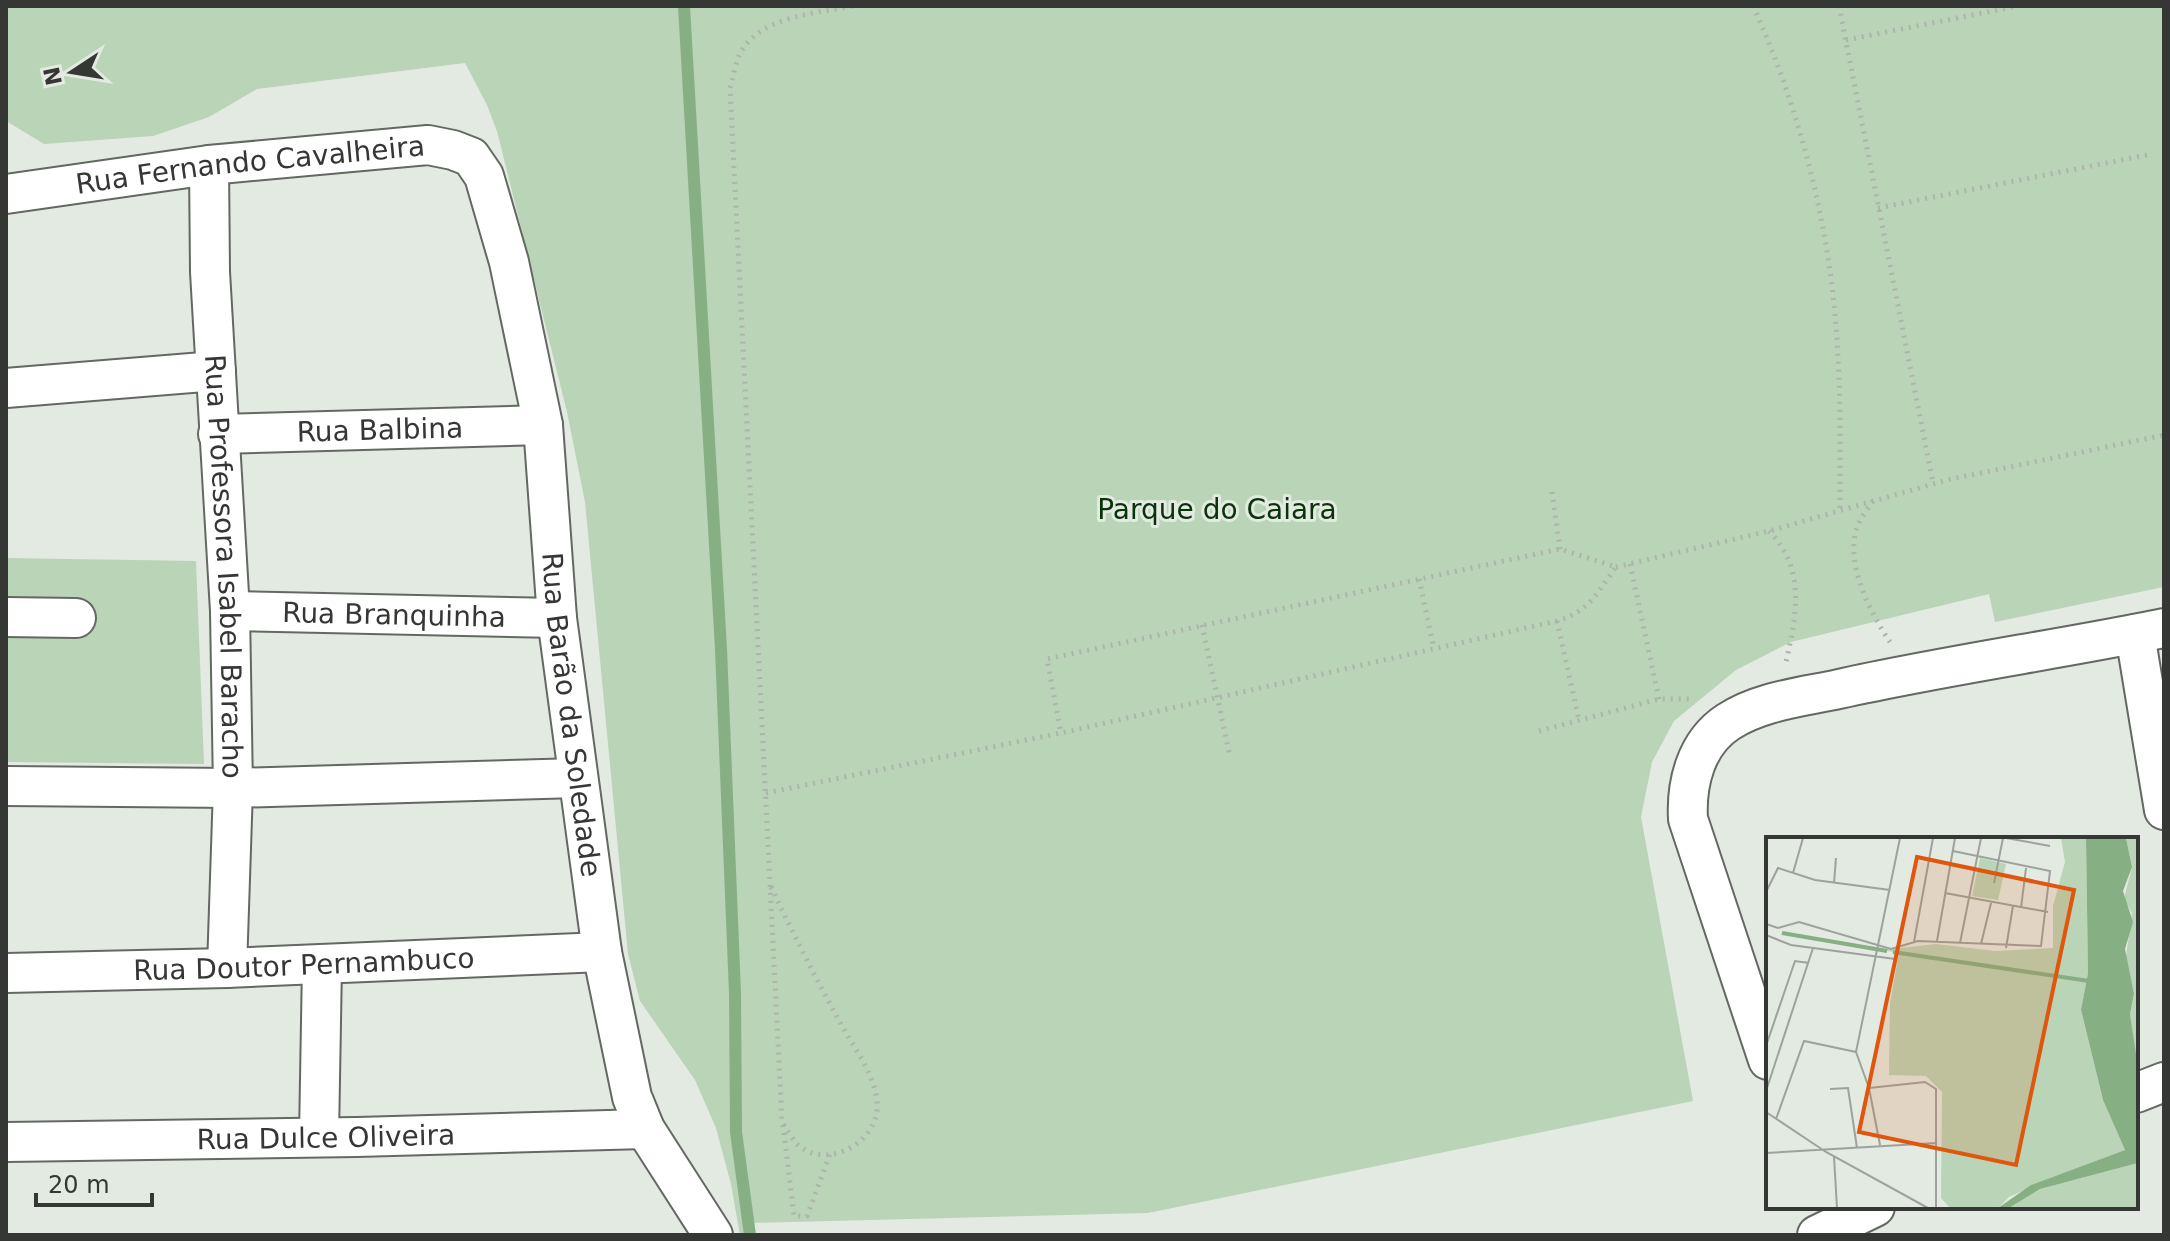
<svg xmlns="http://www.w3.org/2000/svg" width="2170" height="1241" font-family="'DejaVu Sans',sans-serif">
	<rect width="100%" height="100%" fill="#e3eae2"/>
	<g fill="#b9d4b6">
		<polygon points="6,6 2164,6 2164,587 1995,622 1989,594 1791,642 1736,670 1674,721 1652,762 1641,817 1693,1101 1148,1213 749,1223 750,1235 740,1235 731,1184 716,1128 695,1080 640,1001 628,954 585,502 567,412 497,131 487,105 465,63 257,89 209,117 153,136 44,144 6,121"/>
		<polygon points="6,558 196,561 204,764 6,762"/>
	</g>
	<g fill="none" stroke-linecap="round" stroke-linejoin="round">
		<polyline stroke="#87af84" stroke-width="12" points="684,6 721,649 735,993 736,1132 750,1235"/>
		<defs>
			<g id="street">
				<path id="s1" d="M 209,165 L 210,272 L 230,611 L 233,788 L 227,968"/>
				<path id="s2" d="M 6,194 L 209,165 L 428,145 L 453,150 L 471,157 L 484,176 L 509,262 L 543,425 L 557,618 L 602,952 L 632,1097 L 645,1129 L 713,1235"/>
				<polyline points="6,388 216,371"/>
				<path id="s3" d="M 218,434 L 543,425"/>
				<path id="s4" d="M 230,611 L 557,618"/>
				<polyline points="6,617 76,618"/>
				<polyline points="2135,634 2164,810"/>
				<polyline points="6,786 233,788 578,778"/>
				<path id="s5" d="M 6,973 L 227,968 L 602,952"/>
				<path d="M 1768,1060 L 1688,819 C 1686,783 1696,743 1728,722 C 1760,701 1802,697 1839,689 C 1947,665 2056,650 2164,628"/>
				<polyline points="2136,1093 2164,1082"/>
				<polyline points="319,1137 322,964"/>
				<path id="s6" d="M 6,1142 L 357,1137 L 645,1129"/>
				<polyline points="1817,1235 1875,1207"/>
			</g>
		</defs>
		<use href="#street" stroke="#636962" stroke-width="42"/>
		<g stroke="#aeb4ad" stroke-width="5" stroke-dasharray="2 6" stroke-linecap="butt">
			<path d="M 1753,6 C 1800,109 1830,227 1837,340 C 1841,397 1840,454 1840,511"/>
			<polyline points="1839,6 1933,483"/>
			<polyline points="1846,40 2018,6"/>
			<polyline points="1878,208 2152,154"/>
			<polyline points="1552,492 1560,549"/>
			<path d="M 1873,501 C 1869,508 1862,515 1859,523 C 1842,558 1870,613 1890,642"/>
			<path d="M 1769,531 C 1806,569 1797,614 1786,662"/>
			<polyline points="1630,564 1659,699"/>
			<polyline points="1616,567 1769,531 1947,480 2164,435"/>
			<polyline points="1419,579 1434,649"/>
			<polyline points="1557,621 1579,720"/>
			<polyline points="1202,625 1230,757"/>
			<polyline points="1539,731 1659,699 1694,699"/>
			<path d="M 766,793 L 1061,733 L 1557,621 C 1590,611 1596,594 1616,567 L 1560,549 L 1047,659 L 1061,733"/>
			<path d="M 771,887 C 793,933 816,979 841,1024 C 854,1049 874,1072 877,1101 C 882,1141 826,1173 796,1143 C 791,1137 787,1129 782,1122 L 730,88 C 733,78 735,67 738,58 C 755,16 817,13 854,6"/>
			<polyline points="783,1125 794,1216 807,1216 830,1154"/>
		</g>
		<use href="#street" stroke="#fff" stroke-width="38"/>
	</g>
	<g text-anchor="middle" stroke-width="6" stroke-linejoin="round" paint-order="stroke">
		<g font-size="28" fill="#343733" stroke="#e3eae2">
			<text dy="10" stroke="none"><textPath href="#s2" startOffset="246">Rua Fernando Cavalheira</textPath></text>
			<text dy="10" stroke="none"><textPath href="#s3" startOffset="162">Rua Balbina</textPath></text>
			<text dy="10" stroke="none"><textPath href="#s1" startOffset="402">Rua Professora Isabel Baracho</textPath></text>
			<text dy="10" stroke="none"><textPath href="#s4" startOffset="164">Rua Branquinha</textPath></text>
			<text dy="10" stroke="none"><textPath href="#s2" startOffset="1040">Rua Barão da Soledade</textPath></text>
			<text dy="10" stroke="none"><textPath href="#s5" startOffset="298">Rua Doutor Pernambuco</textPath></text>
			<text dy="10" stroke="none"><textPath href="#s6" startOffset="320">Rua Dulce Oliveira</textPath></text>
		</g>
		<g font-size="28" fill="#093408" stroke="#e3eae2">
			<text x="1217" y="519">Parque do Caiara</text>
		</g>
	</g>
	<g transform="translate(1766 837)">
		<rect width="372" height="372" fill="#e3eae2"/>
		<path d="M 295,1 L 320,1 L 322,136 L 315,174 L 337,263 L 359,313 L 282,342 L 243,360 L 232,371 L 184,371 L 175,361 L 176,255 L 160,239 L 123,238 L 124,166 L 133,116 L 116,113 L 170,107 L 229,114 L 287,111 L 287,69 L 299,25 ZM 360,1 L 372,1 L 371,227 L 364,177 L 368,158 L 360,120 L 366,76 L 358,62 L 366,30 ZM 214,21 L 240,27 L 232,63 L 206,59 ZM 372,326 L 372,371 L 243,371 L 274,352 Z" fill="#b9d4b6"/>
		<path d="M 320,1 L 360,1 L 366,30 L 357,54 L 367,85 L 359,112 L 368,157 L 364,177 L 372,230 L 372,326 L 274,352 L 243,371 L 232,371 L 265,348 L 359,313 L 337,263 L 315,173 L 322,136 Z" fill="#87af84"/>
		<path fill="none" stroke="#87af84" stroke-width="4" d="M 16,96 L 121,114M 127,115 L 323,144"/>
		<path fill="none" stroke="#9da29c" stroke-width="2" d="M 240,1 L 284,9M 27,36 L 37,1M 68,46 L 70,21M 228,46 L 237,1M 0,55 L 12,31 L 49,43 L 124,53M 179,56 L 282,75M 255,71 L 260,31M 0,87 L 12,91 L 33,85 L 125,112 L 152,104 L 275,109 L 284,34 L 187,14M 0,98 L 25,108 L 129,122M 171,104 L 189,1M 148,105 L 167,1M 194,106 L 215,1M 215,107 L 225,66M 240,111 L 247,69M 0,209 L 29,124 L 43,126M 103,251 L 159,245 L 170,252 L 170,371M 64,252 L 82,251 L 91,311M 0,254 L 47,111M 0,275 L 60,315 L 162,371M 10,282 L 38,204 L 90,215M 114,308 L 103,251 L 90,215 L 134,1M 0,316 L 170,306M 68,320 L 71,371"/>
		<path fill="#df570e" fill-opacity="0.15" stroke="#df570e" stroke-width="4" d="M 151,20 L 308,53 L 250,328 L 93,295 Z"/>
		<rect width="372" height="372" fill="none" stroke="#343733" stroke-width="4"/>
	</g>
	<rect width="2170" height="1241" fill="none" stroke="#343733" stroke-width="16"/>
	<g transform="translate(72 72) rotate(258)" stroke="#e3eae2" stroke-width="6" paint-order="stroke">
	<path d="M0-6L14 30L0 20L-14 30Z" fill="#343733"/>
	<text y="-12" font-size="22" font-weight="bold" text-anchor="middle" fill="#343733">N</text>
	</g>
	<path d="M36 1193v12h116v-12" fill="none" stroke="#343733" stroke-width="4"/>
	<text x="48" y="1193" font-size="24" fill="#343733" stroke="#e3eae2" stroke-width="6" paint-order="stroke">20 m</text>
</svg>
